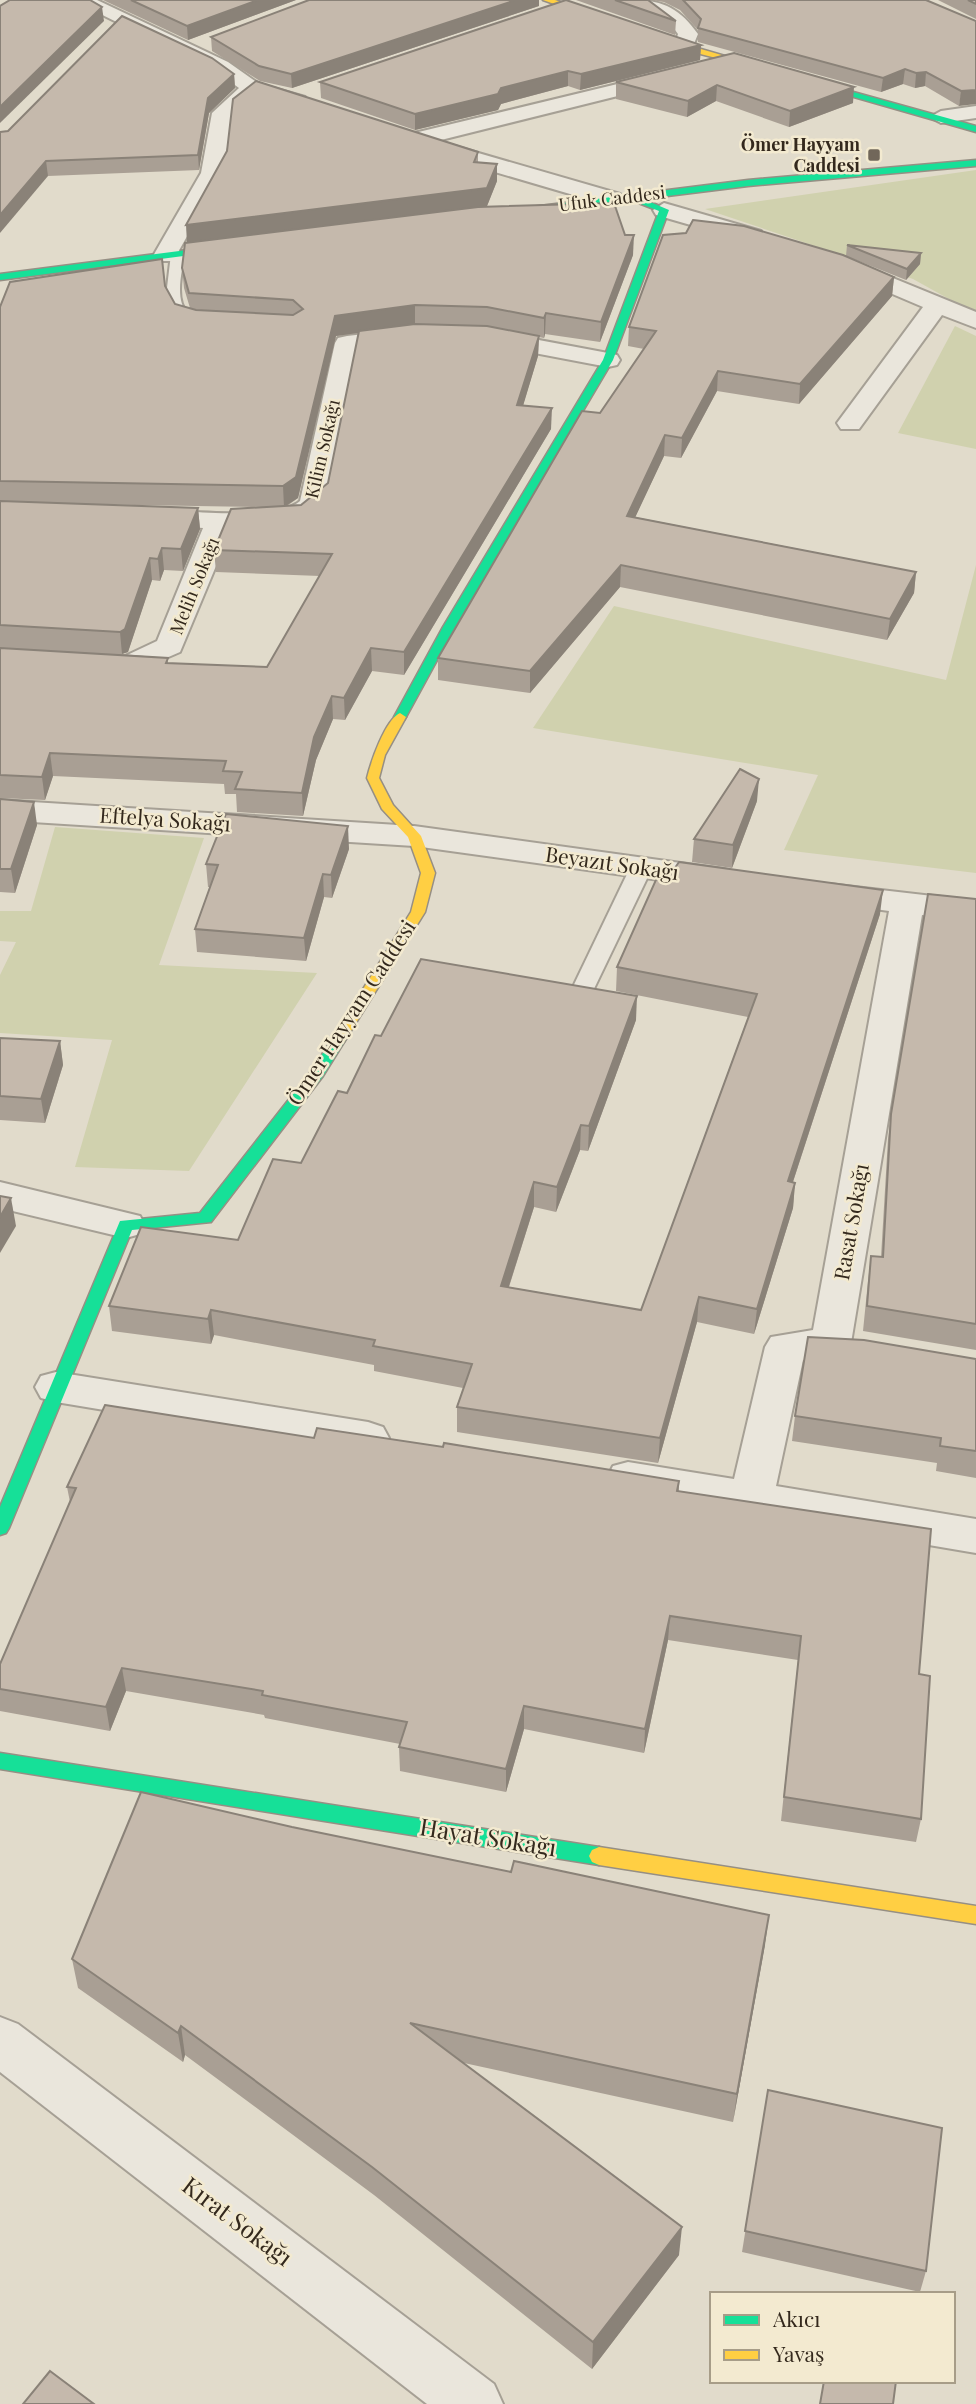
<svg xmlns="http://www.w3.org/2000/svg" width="976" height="2404" font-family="'Playfair Display',serif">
	<rect width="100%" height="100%" fill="#e1dbcb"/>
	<g fill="#d0d1ae">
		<polygon points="976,170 976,314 913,279 705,209"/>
		<polygon points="955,326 976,336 976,449 898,433"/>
		<polygon points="976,565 976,873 784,850 818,775 533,728 614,606 946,680"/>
		<polygon points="55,827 204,838 159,965 317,973 189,1171 75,1167 112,1040 0,1033 0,975 16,942 0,941 0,911 31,911"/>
	</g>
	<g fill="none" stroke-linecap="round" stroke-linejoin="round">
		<defs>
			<g id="lane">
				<path d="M 178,250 L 185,254 C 182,271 174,300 188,314 C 191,318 198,318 202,322 L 194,327 L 178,322 L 166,296 L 171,254 Z"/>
				<polygon points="641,862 652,868 591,995 588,1000 572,1000 569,995 630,868"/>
			</g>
			<g id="street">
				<polygon points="72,0 97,0 228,62 259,84 305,97 308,101 298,107 256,95 232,115 223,173 173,261 157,261 153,256 201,173 212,113 239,88 214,70"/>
				<path d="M 634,0 C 664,0 681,10 698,34 L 691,51 L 677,51 L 674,47 L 678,34 L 672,26 Z"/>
				<polygon points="667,72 677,78 674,82 437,141 620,194 623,199 620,204 604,204 420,150 403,140 406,135"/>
				<polygon points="976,106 976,118 941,123 930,117 941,111"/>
				<polygon points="664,203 761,231 764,236 753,243 656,215 653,210"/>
				<polygon points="844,258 976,312 976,328 942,315 859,429 841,429 837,423 923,307 836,270 832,265 836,260"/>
				<path d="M 408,329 L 417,331 L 420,336 L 417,341 L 358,349 L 327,503 C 306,533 263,531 231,530 L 180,652 L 127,675 L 0,668 L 0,650 L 123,657 L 157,641 L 203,528 L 136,523 L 132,517 L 136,511 L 146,509 C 180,510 276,522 300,501 L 335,343 L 338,338 L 347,336 Z"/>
				<polygon points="486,330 608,353 617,355 620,360 617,365 608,367 477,342 474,337 477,332"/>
				<polygon points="0,800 414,826 724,869 736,872 741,879 736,886 724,889 414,846 0,820"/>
				<polygon points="829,884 976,901 976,921 922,915 851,1343 845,1353 803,1360 776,1486 976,1519 976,1553 628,1494 613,1490 607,1478 613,1466 628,1462 734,1479 765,1347 771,1337 813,1330 889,911 817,901 812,894 817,887"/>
				<polygon points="0,1182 140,1216 145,1225 140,1234 126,1238 0,1208"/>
				<polygon points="56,1372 368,1422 383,1427 389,1438 383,1449 368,1454 56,1402 41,1398 35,1387 41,1376"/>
				<polygon points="0,2017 18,2024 494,2384 503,2404 427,2404 0,2072"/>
			</g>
			<g id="fast">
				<polygon points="756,65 976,126 976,132 756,69"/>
				<polygon points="976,160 976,166 748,186 643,199 669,210 613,360 455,627 406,717 404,720 396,720 394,717 443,627 603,360 659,211 631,200 519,214 516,213 516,209 748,180"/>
				<polygon points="234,244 239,247 237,249 0,280 0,274"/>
				<polygon points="339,1034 346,1039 323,1076 211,1222 132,1230 9,1528 6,1533 0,1535 0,1507 120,1221 200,1213 312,1070 334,1036"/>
				<polygon points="0,1753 599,1847 606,1850 609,1856 606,1862 599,1865 0,1769"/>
			</g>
			<g id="slow">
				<polygon points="543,0 555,0 687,45 763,67 759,69 681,49"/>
				<path d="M 400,713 L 406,717 L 385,755 L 379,778 L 393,805 L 421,836 L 435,873 L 425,912 L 344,1042 L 339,1044 L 332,1039 L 411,912 L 421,873 L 408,837 L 382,809 L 367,778 C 371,762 385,720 400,713 Z"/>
				<polygon points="599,1847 976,1906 976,1924 599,1865 592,1862 589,1856 592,1850"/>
			</g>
		</defs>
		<use href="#lane" stroke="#a6a095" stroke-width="4"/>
		<use href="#street" stroke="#a6a095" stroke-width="4"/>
		<use href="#fast" stroke="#968f84" stroke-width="3"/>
		<use href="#slow" stroke="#968f84" stroke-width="3"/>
		<use href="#lane" fill="#eae6dc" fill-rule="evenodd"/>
		<use href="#street" fill="#eae6dc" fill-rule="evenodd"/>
		<use href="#fast" fill="#16e098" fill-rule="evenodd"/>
		<use href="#slow" fill="#ffcf43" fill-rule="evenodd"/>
	</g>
	<g fill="#a99f94" fill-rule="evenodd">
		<polygon points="103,0 296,0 188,40"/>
		<polygon points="576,0 648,0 676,21 675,35"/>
		<polygon points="651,0 926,0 976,21 959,106 925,86 915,88 903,84 881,92 698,42 698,30 680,10 664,2"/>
		<polygon points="938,0 976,0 976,19"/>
		<polygon points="539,6 292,88 260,81 212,51 211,37"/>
		<polygon points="701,45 700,60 580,90 568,86 501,104 498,110 415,130 321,98 320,82"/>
		<polygon points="734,53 853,103 789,127 716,101 687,117 616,99 616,82"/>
		<polygon points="234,74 235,88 209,113 199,170 48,176 8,131"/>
		<path d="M 478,152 L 478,162 L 497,181 L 487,206 L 479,207 L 625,235 L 633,255 L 600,342 L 545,334 L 544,338 L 539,337 L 538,356 L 523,405 L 551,429 L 404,675 L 372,671 L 345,720 L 333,719 L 316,760 L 303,816 L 237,812 L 236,794 L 225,794 L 224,784 L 53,776 L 45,800 L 0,798 L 0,307 L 165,286 L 175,304 L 190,308 L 184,288 L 182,268 ZM 359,333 L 328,483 L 301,505 L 287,506 L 298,498 L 336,336 ZM 76,504 L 263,507 L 214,550 L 216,572 L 320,576 L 267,667 L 168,663 L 168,658 L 122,654 L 128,652 L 152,580 L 160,581 L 164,570 L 183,571 L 200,529 L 198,508 Z"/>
		<polygon points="847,245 921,253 920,264 906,280 846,256"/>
		<polygon points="894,277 892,296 799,404 717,391 681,458 664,456 635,517 916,572 914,593 887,640 620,587 530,693 438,680 438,658 644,349 628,346 629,327"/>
		<polygon points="0,799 37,825 15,893 0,892"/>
		<polygon points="757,801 732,868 692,862 694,839"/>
		<polygon points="349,849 332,898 324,897 306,961 197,952 195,929 210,887 208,887 206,864"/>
		<polygon points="976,899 976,1350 863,1331 868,1281 871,1256 881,1257 888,1139 891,1114"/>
		<polygon points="880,914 793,1182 795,1183 793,1208 754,1334 697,1322 658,1463 457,1432 457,1407 463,1388 374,1371 374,1365 214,1335 211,1344 112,1331 109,1306 238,1240 301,1163 347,1093 381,1036 636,1020 588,1151 580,1150 556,1212 534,1207 509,1287 641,1310 748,1017 616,991 617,967"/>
		<polygon points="0,1038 60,1041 63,1065 45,1123 0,1120"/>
		<polygon points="976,1359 976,1478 936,1471 937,1463 792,1441 795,1416"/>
		<polygon points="314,1438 443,1447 679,1481 679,1491 919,1674 921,1819 916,1842 781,1821 798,1660 668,1640 644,1753 524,1729 506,1792 400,1771 399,1747 400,1744 265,1718 264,1715 126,1691 110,1731 0,1711 0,1664 70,1502 67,1487"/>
		<polygon points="765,1945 733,2122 464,2063 679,2255 592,2369 374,2195 185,2055 183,2062 78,1988 72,1959"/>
		<polygon points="768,2090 926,2271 920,2292 742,2252"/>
	</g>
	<g fill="#8a8278">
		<polygon points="258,0 296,0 188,40 187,26"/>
		<polygon points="516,0 539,0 539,6 292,88 291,74"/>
		<polygon points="102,7 104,21 0,123 0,107"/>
		<polygon points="701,45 700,60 580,90 581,74"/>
		<polygon points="905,69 903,84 881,92 883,78"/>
		<polygon points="568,71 568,86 501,104 498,110 415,130 415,114 501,88"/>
		<polygon points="926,72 925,86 915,88 916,73"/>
		<polygon points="234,74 235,88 209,113 199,170 198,155 208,98"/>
		<polygon points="717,85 716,101 687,117 688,101"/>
		<polygon points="854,87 853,103 789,127 790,111"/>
		<polygon points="976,90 976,104 959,106 961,91"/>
		<polygon points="46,161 48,176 0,233 0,215"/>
		<polygon points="497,164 497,181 487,206 187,244 186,225"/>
		<polygon points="634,235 633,255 600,342 601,322"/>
		<polygon points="921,253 920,264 906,280 907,269"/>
		<polygon points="894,277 892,296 799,404 800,384"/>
		<polygon points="415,305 415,325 336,336 298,498 284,507 283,486 335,316"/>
		<polygon points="546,313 545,334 544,338 544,318"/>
		<polygon points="539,336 538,356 517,426 517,405"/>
		<polygon points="718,371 717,391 681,458 682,438"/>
		<polygon points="552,408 551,429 404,675 404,652"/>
		<polygon points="665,435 664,456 626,537 627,516"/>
		<polygon points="198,508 200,529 183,571 181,549"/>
		<polygon points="162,548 164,570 160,581 158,559"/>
		<polygon points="150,558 152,580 128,652 122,654 120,632"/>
		<polygon points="621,565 620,587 530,693 530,671"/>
		<polygon points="916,572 914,593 887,640 890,619"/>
		<polygon points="371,648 372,671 345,720 344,698"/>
		<polygon points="332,696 333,719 316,760 303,816 302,793 314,737"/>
		<polygon points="50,753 53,776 45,800 42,777"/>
		<polygon points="759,779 757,801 732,868 733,845"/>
		<polygon points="34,802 37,825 15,893 11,869"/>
		<polygon points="348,826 349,849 332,898 331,875"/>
		<polygon points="323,874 324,897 306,961 304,938"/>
		<polygon points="883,890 880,914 785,1206 788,1181"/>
		<polygon points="637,996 636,1020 588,1151 589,1126"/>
		<polygon points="60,1041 63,1065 45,1123 41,1099"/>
		<polygon points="581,1125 580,1150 556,1212 557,1187"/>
		<polygon points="534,1182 534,1207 501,1311 501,1286"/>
		<polygon points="795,1183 793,1208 754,1334 757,1309"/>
		<polygon points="11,1198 16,1226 0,1253 0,1217"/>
		<polygon points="699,1297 697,1322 658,1463 660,1438"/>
		<polygon points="211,1310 214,1335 211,1344 208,1319"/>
		<polygon points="670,1616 668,1640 644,1753 645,1729"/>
		<polygon points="122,1668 126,1691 110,1731 106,1707"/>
		<polygon points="524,1706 524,1729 506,1792 506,1769"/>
		<polygon points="769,1915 765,1945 733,2122 737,2094"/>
		<polygon points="181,2026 185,2055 183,2062 178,2033"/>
		<polygon points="682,2227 679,2255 592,2369 593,2342"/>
	</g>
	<g fill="#c5b9ac" stroke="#8a8278" stroke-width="2">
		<polygon points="10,0 90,0 102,7 0,107 0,6"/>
		<polygon points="131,0 258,0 187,26"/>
		<polygon points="309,0 516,0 291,74 259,66 211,37"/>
		<polygon points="566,0 701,45 581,74 568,71 501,88 498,94 415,114 320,82"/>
		<polygon points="615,0 648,0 676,21"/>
		<polygon points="683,0 926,0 976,21 976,90 961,91 926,72 916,73 905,69 883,78 698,28 701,19"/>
		<polygon points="968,0 976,0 976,4"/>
		<polygon points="122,16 212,58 234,74 208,98 198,155 46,161 0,215 0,132 8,131"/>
		<polygon points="734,53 854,87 790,111 717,85 688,101 616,82"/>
		<polygon points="256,81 478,152 474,162 497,164 487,188 186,225 227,151 233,99"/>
		<polygon points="614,203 625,235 634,235 601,322 546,313 544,318 487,307 415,305 335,316 296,477 283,486 0,481 0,307 10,282 162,259 165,286 175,304 196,310 293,315 303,309 293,300 189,293 182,268 185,243 478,207"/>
		<polygon points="693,220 744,226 843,255 894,277 800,384 718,371 682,438 665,435 627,516 916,572 890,619 621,565 530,671 438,658 582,411 600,413 656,331 629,327 663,235 686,233"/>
		<polygon points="847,245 921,253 907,269"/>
		<polygon points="415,324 487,326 539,336 517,405 552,408 404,652 371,648 344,698 332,696 314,737 302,793 235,789 242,772 223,771 226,761 50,753 42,777 0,775 0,648 168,658 166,663 267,667 332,554 214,550 231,509 301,505 328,483 359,331"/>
		<polygon points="0,501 198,508 181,549 162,548 158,559 150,558 125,629 120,632 0,625"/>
		<polygon points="740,769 759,779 733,845 694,839"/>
		<polygon points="0,799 34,802 11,869 0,869"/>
		<polygon points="226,814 348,826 331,875 323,874 304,938 195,929 218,865 206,864"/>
		<polygon points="679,862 883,890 788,1181 795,1183 757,1309 699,1297 660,1438 457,1407 472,1364 373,1346 375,1340 211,1310 208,1319 109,1306 141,1227 238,1240 273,1159 301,1163 338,1091 347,1093 375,1035 381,1036 421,959 637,996 589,1126 581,1125 557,1187 534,1182 501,1286 641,1310 757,994 617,967 659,873 670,875"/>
		<polygon points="928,894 976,899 976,1324 867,1306 871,1256 883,1257 891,1114"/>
		<polygon points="0,1038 60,1041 41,1099 0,1096"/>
		<polygon points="0,1196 11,1198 0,1217"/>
		<polygon points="808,1337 864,1340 976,1359 976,1451 940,1446 941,1438 795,1416"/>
		<polygon points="105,1405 314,1438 317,1428 443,1447 444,1443 679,1481 677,1491 931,1529 919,1674 930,1676 921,1819 784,1797 801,1636 670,1616 645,1729 524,1706 506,1769 399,1747 407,1722 262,1695 263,1691 122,1668 106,1707 0,1689 0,1664 76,1488 67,1487"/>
		<polygon points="141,1792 292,1827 511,1872 514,1861 769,1915 737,2094 410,2023 682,2227 593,2342 372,2167 181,2026 178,2033 72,1959"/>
		<polygon points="768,2090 942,2128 926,2271 745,2231"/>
		<polygon points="50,2371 94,2404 23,2404"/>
		<polygon points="824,2381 896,2381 893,2404 820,2404"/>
	</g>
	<rect fill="#71675a" stroke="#f3ead0" stroke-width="2.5" x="867" y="148" width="14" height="14" rx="3.5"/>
	<g text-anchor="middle" stroke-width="5" stroke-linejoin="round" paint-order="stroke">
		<g font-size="18" font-weight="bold" fill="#34291d" stroke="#f3ead0" text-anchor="end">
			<text x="860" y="151">Ömer Hayyam<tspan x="860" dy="21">Caddesi</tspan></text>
		</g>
		<g font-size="18" fill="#34291d" stroke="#f3ead0">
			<text transform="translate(612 199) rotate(-7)" y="6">Ufuk Caddesi</text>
			<text transform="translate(323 449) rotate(-77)" y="6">Kilim Sokağı</text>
			<text transform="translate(195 586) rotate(-68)" y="6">Melih Sokağı</text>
		</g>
		<g font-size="21" fill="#34291d" stroke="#f3ead0">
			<text transform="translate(165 820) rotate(4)" y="7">Eftelya Sokağı</text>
			<text transform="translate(612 864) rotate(8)" y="7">Beyazıt Sokağı</text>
			<text transform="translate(352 1013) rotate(-57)" y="7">Ömer Hayyam Caddesi</text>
			<text transform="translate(852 1222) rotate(-80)" y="7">Rasat Sokağı</text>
		</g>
		<g font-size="24" fill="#34291d" stroke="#f3ead0">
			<text transform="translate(488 1838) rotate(9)" y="8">Hayat Sokağı</text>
			<text transform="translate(237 2222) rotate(37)" y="8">Kırat Sokağı</text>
		</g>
	</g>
	<rect x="710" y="2292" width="245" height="91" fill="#f3ead0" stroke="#a79d88" stroke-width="2"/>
	<rect x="724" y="2315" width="35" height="10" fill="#16e098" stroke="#a79d88" stroke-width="2"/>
	<text x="773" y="2327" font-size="21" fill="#34291d">Akıcı</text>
	<rect x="724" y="2350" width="35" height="10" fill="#ffcf43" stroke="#a79d88" stroke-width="2"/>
	<text x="773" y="2362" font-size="21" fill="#34291d">Yavaş</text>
</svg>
